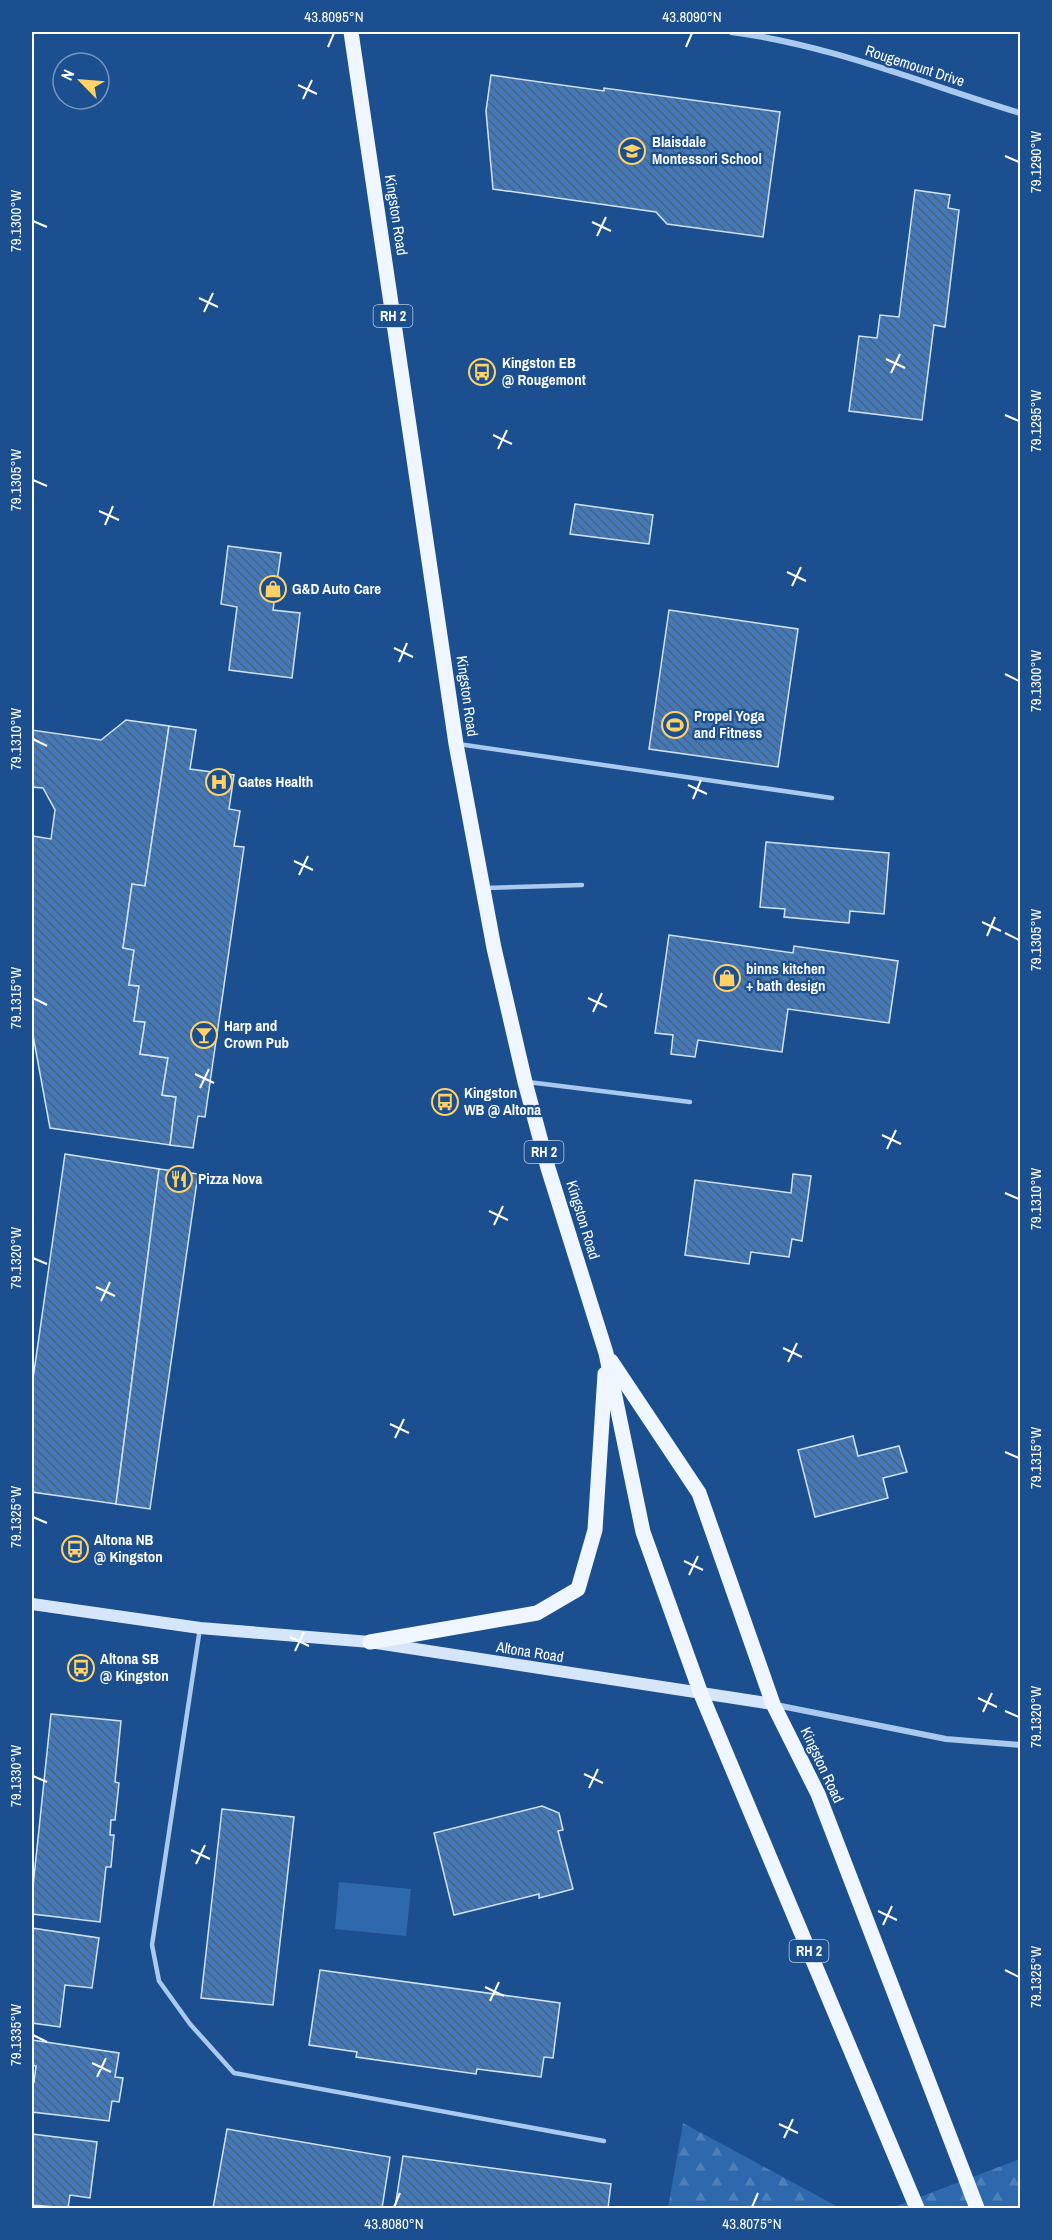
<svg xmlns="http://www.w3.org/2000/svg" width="1052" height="2240" font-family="'Archivo Narrow',sans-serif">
	<defs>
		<pattern id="forest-firs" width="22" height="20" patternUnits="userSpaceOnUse" patternTransform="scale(1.5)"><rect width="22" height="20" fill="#2e69ad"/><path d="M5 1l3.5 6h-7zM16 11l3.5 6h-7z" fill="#4d80b9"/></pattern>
		<pattern id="building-back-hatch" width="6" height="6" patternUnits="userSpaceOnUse" patternTransform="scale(1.5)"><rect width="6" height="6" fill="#4478b7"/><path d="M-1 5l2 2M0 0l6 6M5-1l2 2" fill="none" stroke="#486282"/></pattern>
	</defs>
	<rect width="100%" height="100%" fill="#1b4f8f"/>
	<polygon fill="#2e69ad" points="339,1882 411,1889 406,1936 335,1929"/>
	<g fill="url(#forest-firs)">
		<polygon points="683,2123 840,2208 668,2208"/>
		<polygon points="1020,2159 1020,2208 891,2208"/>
	</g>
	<g fill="url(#building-back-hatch)" stroke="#cfe3fa" stroke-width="1.5">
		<polygon points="491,75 604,91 604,88 780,112 763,237 667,224 656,212 493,189 486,111"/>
		<polygon points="915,190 950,195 948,208 959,210 945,327 934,325 922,420 849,411 859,336 877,338 880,315 899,317"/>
		<polygon points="575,504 653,515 649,544 570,534"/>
		<polygon points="228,546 281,553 273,610 300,613 292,678 229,670 237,607 221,604"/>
		<polygon points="669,610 798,629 778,767 649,749"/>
		<polygon points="126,720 169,726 145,886 132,884 123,948 134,950 129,985 139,986 134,1021 145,1022 140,1054 168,1058 162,1095 176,1097 170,1145 50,1128 32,1030 32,836 51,839 55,810 43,788 32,787 32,730 101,740"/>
		<polygon points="169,726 196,730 190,769 234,775 229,809 240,811 234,846 244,847 205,1117 198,1116 193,1148 170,1145 176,1097 162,1095 168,1058 140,1054 145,1022 134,1021 139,986 129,985 134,950 123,948 132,884 145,886"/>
		<polygon points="766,842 889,853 884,914 850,911 849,923 784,917 785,909 760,907"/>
		<polygon points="669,935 793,953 794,946 898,961 889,1023 788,1009 782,1052 698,1040 695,1057 671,1054 673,1035 655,1033"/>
		<polygon points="65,1154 159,1169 116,1504 32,1492 32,1386"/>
		<polygon points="159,1169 198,1174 150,1509 116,1504"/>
		<polygon points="793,1174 811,1176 802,1241 792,1239 789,1257 751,1252 749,1264 685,1255 695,1180 791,1193"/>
		<polygon points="853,1436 858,1456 899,1446 907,1472 883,1478 888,1498 815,1517 798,1450"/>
		<polygon points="51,1714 121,1721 115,1782 119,1783 115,1820 111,1820 110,1835 114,1835 111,1867 106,1867 100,1922 32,1914 32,1896"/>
		<polygon points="542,1806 559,1813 563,1830 558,1831 573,1889 539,1898 539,1894 454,1915 434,1833"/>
		<polygon points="222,1809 294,1817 273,2005 201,1998"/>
		<polygon points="32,1928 99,1938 92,1988 65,1985 60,2027 32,2023"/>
		<polygon points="320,1970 560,2003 553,2058 544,2057 541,2077 477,2069 476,2074 356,2057 357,2052 309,2045"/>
		<polygon points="32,2040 119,2053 115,2077 123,2078 119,2102 112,2101 109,2121 32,2112 32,2081 34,2082 36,2066 32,2065"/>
		<polygon points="227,2129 390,2157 382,2208 213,2208"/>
		<polygon points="32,2134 97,2142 90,2198 70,2195 68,2208 32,2205"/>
		<polygon points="403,2156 611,2184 608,2208 395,2208"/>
	</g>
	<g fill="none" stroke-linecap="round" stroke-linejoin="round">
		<g stroke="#a9c9ee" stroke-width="4.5">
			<polyline points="458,744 832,798"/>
			<polyline points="485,888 582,885"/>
			<polyline points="528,1082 690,1102"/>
			<polyline points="200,1628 152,1945 159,1981 190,2024 234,2073 604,2141"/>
		</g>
		<g stroke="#a9c9ee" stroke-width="6">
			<path d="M 731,32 C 831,45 924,84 1020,113"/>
			<polyline points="776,1705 946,1739 1020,1745"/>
		</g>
		<polyline stroke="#d6e6fa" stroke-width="12" points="32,1604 200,1628 370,1642 773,1704"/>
		<g stroke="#f0f6ff" stroke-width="15">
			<polyline points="351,32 456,744 494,948 525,1082 548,1168 606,1353 643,1532 701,1694 917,2208"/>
			<polyline points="611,1361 699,1493 773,1704 818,1794 977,2208"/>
			<polyline points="370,1642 537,1613 578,1589 595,1530 605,1374"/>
		</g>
	</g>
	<path fill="none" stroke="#fff" stroke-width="2" d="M 328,47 L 334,33M 686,47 L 692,33M 298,85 L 317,94M 303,99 L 312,80M 1005,156 L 1019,162M 33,221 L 47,227M 592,222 L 611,231M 597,236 L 606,217M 199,298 L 218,307M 204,312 L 213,293M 886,359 L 905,368M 891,373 L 900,354M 1005,415 L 1019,421M 493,435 L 512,444M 498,449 L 507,430M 33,480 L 47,486M 99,511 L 119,520M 105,525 L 113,506M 787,572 L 806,581M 792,586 L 801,567M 394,648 L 413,657M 399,662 L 407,643M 1005,674 L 1019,681M 33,739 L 47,746M 688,785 L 707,794M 693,799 L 701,780M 294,861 L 313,870M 299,875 L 308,856M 982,922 L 1001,931M 1005,933 L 1019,940M 987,936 L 995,917M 33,998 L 47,1005M 588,998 L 607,1007M 593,1012 L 602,993M 195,1074 L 214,1083M 200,1088 L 209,1069M 882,1135 L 901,1144M 887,1149 L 896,1130M 1005,1193 L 1019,1199M 489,1211 L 508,1220M 494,1225 L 503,1206M 33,1258 L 47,1264M 96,1287 L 115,1296M 101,1301 L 110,1282M 783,1348 L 802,1357M 788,1362 L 797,1343M 390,1424 L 409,1433M 395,1438 L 404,1419M 1005,1452 L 1019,1458M 33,1517 L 47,1523M 684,1561 L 703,1570M 689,1575 L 698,1556M 290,1637 L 309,1646M 295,1651 L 304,1632M 978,1698 L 997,1707M 1005,1711 L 1019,1717M 983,1712 L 992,1693M 584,1774 L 603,1783M 33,1776 L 47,1782M 589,1788 L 598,1769M 191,1850 L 210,1859M 196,1864 L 205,1845M 878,1911 L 897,1920M 883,1925 L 892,1906M 1005,1970 L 1019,1977M 485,1987 L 504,1996M 490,2001 L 499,1982M 33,2035 L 47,2042M 92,2063 L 111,2072M 97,2077 L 106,2058M 779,2124 L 798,2133M 784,2138 L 793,2119M 394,2207 L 400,2193M 752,2207 L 758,2193"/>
	<defs>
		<symbol id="school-ring" viewBox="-11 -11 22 22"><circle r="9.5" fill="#1b4f8f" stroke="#ffd166" stroke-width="1.5"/><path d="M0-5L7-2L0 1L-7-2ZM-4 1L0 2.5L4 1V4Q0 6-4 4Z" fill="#ffd166"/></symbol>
		<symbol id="bus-ring" viewBox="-11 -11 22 22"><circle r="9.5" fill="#1b4f8f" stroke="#ffd166" stroke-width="1.5"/><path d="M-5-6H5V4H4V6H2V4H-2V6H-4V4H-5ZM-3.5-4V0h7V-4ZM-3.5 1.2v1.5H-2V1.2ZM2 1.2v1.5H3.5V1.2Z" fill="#ffd166"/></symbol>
		<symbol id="shop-ring" viewBox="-11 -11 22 22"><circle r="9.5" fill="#1b4f8f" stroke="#ffd166" stroke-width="1.5"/><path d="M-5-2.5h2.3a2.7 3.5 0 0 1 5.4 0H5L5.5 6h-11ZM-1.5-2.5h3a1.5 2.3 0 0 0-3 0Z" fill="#ffd166"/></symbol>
		<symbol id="stadium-ring" viewBox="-11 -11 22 22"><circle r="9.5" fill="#1b4f8f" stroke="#ffd166" stroke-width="1.5"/><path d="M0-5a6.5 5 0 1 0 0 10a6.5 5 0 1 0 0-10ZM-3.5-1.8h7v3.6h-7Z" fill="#ffd166"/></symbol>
		<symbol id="hospital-ring" viewBox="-11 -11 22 22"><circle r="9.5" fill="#1b4f8f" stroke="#ffd166" stroke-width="1.5"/><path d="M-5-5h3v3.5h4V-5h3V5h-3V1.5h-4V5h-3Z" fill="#ffd166"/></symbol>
		<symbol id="bar-ring" viewBox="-11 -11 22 22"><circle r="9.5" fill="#1b4f8f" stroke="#ffd166" stroke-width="1.5"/><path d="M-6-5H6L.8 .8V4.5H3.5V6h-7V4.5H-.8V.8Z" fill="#ffd166"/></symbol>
		<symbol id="restaurant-ring" viewBox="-11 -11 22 22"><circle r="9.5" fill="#1b4f8f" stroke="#ffd166" stroke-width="1.5"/><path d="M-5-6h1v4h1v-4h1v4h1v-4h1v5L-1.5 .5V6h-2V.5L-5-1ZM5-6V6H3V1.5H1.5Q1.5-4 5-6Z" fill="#ffd166"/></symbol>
	</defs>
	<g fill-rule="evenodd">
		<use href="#school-ring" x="617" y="136" width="30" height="30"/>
		<use href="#bus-ring" x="467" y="357" width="30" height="30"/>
		<use href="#shop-ring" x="258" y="574" width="30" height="30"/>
		<use href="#stadium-ring" x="660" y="710" width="30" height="30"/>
		<use href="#hospital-ring" x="204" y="767" width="30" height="30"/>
		<use href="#shop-ring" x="712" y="963" width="30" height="30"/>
		<use href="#bar-ring" x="189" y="1020" width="30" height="30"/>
		<use href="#bus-ring" x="430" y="1087" width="30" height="30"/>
		<use href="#restaurant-ring" x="164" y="1164" width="30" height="30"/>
		<use href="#bus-ring" x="60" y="1534" width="30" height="30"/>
		<use href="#bus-ring" x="66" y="1653" width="30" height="30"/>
	</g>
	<g text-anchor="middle" stroke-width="4.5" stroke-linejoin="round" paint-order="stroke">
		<g fill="#1b4f8f" stroke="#bbcadd" stroke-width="1.5">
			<rect x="373.5" y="305" width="39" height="22" rx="4.5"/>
			<rect x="524.5" y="1141" width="39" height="22" rx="4.5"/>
			<rect x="789.5" y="1940" width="39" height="22" rx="4.5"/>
		</g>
		<g font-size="14" font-weight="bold" fill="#fff">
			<text x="393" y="321">RH 2</text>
			<text x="544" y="1157">RH 2</text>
			<text x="809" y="1956">RH 2</text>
		</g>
		<g font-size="15" fill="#fff" stroke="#1b4f8f">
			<text transform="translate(915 66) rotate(18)" y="5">Rougemount Drive</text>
			<text transform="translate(396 215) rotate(81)" y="5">Kingston Road</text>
			<text transform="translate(467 696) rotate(82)" y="5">Kingston Road</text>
			<text transform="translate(583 1220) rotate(73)" y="5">Kingston Road</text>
			<text transform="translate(530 1652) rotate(9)" y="5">Altona Road</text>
			<text transform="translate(822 1765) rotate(65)" y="5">Kingston Road</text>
		</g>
		<g font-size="15" font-weight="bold" fill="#fff" stroke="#1b4f8f" text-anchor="start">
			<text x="652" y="147">Blaisdale<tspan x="652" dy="17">Montessori School</tspan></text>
			<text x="502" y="368">Kingston EB<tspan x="502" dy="17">@ Rougemont</tspan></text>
			<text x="292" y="594">G&amp;D Auto Care</text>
			<text x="694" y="721">Propel Yoga<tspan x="694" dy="17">and Fitness</tspan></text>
			<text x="238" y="787">Gates Health</text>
			<text x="746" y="974">binns kitchen<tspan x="746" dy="17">+ bath design</tspan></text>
			<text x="224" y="1031">Harp and<tspan x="224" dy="17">Crown Pub</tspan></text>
			<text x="464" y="1098">Kingston<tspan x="464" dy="17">WB @ Altona</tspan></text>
			<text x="198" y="1184">Pizza Nova</text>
			<text x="94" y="1545">Altona NB<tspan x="94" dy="17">@ Kingston</tspan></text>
			<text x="100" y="1664">Altona SB<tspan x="100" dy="17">@ Kingston</tspan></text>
		</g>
	</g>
	<rect width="1052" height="2240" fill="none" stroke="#1b4f8f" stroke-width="66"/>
	<g transform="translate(81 81) rotate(295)"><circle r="28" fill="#1b4f8f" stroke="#7695bc" stroke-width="1.5"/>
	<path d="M0-4.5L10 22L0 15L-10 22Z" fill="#ffd166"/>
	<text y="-9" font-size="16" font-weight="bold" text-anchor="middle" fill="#ffffff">N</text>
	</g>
	<rect x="33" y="33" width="986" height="2174" fill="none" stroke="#fff" stroke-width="2"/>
	<g font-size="15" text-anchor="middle" fill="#fff">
		<text x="334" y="22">43.8095°N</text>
		<text x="692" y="22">43.8090°N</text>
		<text transform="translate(1036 162) rotate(-90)" y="5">79.1290°W</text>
		<text transform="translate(16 221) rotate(-90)" y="5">79.1300°W</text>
		<text transform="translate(1036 421) rotate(-90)" y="5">79.1295°W</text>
		<text transform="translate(16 480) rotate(-90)" y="5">79.1305°W</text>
		<text transform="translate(1036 681) rotate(-90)" y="5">79.1300°W</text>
		<text transform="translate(16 739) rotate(-90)" y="5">79.1310°W</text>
		<text transform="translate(1036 940) rotate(-90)" y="5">79.1305°W</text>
		<text transform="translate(16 998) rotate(-90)" y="5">79.1315°W</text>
		<text transform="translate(1036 1199) rotate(-90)" y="5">79.1310°W</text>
		<text transform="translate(16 1258) rotate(-90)" y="5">79.1320°W</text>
		<text transform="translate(1036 1458) rotate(-90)" y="5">79.1315°W</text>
		<text transform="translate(16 1517) rotate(-90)" y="5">79.1325°W</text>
		<text transform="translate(1036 1717) rotate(-90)" y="5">79.1320°W</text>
		<text transform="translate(16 1776) rotate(-90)" y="5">79.1330°W</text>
		<text transform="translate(1036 1977) rotate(-90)" y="5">79.1325°W</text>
		<text transform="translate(16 2035) rotate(-90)" y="5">79.1335°W</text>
		<text x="394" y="2229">43.8080°N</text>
		<text x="752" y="2229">43.8075°N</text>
	</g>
</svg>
